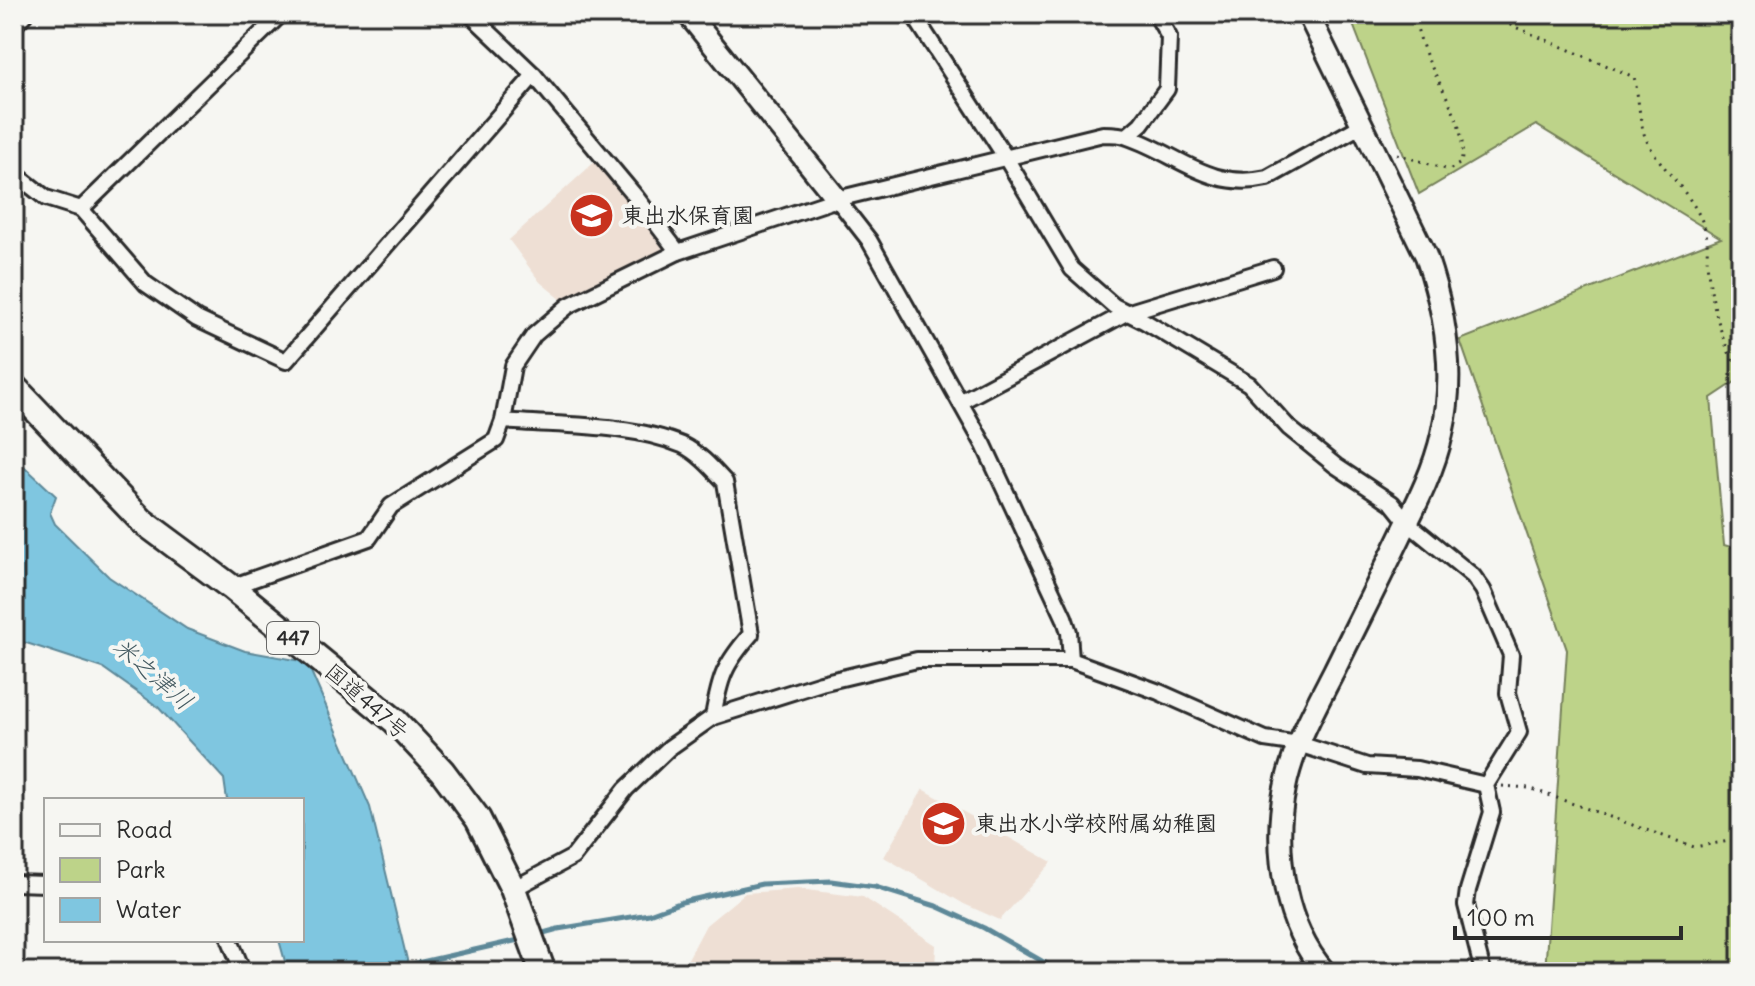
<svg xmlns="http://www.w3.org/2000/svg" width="1755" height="986" font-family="Delius,'Klee One',sans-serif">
	<rect width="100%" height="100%" fill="#f6f6f2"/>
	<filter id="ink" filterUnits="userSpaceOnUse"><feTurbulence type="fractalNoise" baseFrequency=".0125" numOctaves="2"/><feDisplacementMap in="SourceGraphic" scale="16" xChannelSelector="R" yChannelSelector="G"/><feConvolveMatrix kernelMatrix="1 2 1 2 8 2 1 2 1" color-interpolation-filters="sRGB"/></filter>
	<g filter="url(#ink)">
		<g fill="#eedfd4">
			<polygon points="599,158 668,247 562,300 540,282 509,240"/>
			<polygon points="923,789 1052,862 1000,920 964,904 884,857"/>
			<polygon points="798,889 863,897 936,945 935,972 681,972 706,925 745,893"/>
		</g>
		<polygon fill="#bdd389" stroke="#747f5a" stroke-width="2" points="1349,14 1741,14 1741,378 1711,398 1724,545 1741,550 1741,972 1545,972 1567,650 1460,340 1721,238 1536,125 1419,194"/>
		<polygon fill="#7fc6e0" stroke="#5d8898" stroke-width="2" points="14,457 56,496 50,513 55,524 109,577 187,629 245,651 301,661 309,667 370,807 410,972 288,972 279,940 302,940 302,800 227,800 224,779 158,707 103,668 14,639"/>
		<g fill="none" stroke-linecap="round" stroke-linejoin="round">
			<g stroke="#5d8898" stroke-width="5">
				<polyline points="536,935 558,929 649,914 682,902 762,884 831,881 875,887 936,906 984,928 1061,972"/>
				<polyline points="404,966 523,939"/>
			</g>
			<defs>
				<g id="street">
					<polyline points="470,14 534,75 636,197 678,252"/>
					<polyline points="913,14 1006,158 1072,269 1114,306 1144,321 1249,384 1289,428 1336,466 1392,503 1408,523 1473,576 1483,590 1511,655 1508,693 1519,732 1486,785 1492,812 1468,890 1466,905 1483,972"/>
					<polyline points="14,26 25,14"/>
					<polyline points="1127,136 1141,124 1167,89 1169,37 1156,14"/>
					<polyline points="14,173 46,198 81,209 146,284 197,319 286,361 534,75"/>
					<polyline points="837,199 869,240 984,445 1064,617 1069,632 1071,660"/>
					<polyline points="81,209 281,14"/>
					<polyline points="960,402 1126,313 1273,268"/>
					<path d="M 503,421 C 559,426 630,423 682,445 C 699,453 713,469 725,482 L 751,634 C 724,665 720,677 713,717"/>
					<path d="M 231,587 L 369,538 L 391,506 L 496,440 L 503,421 L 513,366 L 534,335 L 568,306 L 678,252 L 837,199 L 1103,134 C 1111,134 1121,134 1128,137 C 1178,154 1210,191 1267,178 L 1364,124"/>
					<polyline points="14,883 46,884"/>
					<polyline points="513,889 573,857 626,789 669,748 713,717 821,683 917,660 1071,660 1159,692 1265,739 1299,744 1367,766 1417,769 1486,785"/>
					<polyline points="230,940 243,972"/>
				</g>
				<g id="secondary">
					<polyline points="688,14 837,199"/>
					<path d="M 1308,14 L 1426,256 C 1446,314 1456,374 1442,434 C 1434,470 1417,503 1401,535 C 1379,581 1356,626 1334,671 C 1315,708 1293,747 1285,788 C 1278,822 1279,857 1286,891 C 1292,919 1305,950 1325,972"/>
				</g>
				<polyline id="highway" points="14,387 142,521 231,587 395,721 442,771 478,819 513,889 543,972"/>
			</defs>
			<use href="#street" stroke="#2b2b2b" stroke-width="20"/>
			<use href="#secondary" stroke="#2b2b2b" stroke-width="26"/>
			<use href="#highway" stroke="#2b2b2b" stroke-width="30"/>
			<g stroke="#2b2b2b" stroke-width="3" stroke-dasharray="2 6" stroke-linecap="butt">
				<path d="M 1498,14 L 1508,24 L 1634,77 C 1639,95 1639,128 1648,143 C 1665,174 1694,195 1705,229 C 1709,242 1706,258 1708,272 C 1713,305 1720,336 1735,365 L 1741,367"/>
				<path d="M 1397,154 L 1449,170 L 1461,163 C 1469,127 1441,90 1427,57 C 1421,43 1417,28 1413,14"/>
				<polyline points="1502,786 1529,788 1694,847 1741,839"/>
			</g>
			<use href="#street" stroke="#f6f6f2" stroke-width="14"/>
			<use href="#secondary" stroke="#f6f6f2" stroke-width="20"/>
			<use href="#highway" stroke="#f6f6f2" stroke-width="24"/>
		</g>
	</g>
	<defs>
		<symbol id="school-disc" viewBox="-11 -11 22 22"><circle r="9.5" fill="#c8321e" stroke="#f6f6f2"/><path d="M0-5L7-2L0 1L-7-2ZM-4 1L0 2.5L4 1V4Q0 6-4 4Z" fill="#fff"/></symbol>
	</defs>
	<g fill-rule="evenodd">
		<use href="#school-disc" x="566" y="190" width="51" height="51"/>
		<use href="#school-disc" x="918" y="798" width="51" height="51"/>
	</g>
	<g text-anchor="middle" stroke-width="8" stroke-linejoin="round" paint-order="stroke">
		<rect fill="#f6f6f2" stroke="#686867" stroke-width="2" x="267" y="622" width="52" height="32" rx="6"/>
		<g font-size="20" font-weight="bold" fill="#2b2b2b">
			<text x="293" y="645">447</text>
		</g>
		<g font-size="22" font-weight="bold" fill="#2b2b2b" stroke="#f6f6f2" text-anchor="start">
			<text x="622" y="223">東出水保育園</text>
			<text x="975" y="831">東出水小学校附属幼稚園</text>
		</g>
		<g font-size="22" fill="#2b2b2b" stroke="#f6f6f2">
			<text transform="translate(367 701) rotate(41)" y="8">国道447号</text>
		</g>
		<g font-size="24" font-style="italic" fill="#445a61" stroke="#f6f6f2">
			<text transform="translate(153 674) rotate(41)" y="8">米之津川</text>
		</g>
	</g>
	<rect width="1755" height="986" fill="none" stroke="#f6f6f2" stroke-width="48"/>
	<rect x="24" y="24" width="1707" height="938" fill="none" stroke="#2b2b2b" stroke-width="3" filter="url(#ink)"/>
	<rect x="44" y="798" width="260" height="144" fill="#f6f6f2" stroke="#a5a5a2" stroke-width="2"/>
	<rect x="60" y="824" width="40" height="12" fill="#f6f6f2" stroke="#a5a5a2" stroke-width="2"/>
	<text x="116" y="838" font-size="24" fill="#2b2b2b">Road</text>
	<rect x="60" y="858" width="40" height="24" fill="#bdd389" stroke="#a5a5a2" stroke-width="2"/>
	<text x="116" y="878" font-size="24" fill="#2b2b2b">Park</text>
	<rect x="60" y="898" width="40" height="24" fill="#7fc6e0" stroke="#a5a5a2" stroke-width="2"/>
	<text x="116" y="918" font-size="24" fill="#2b2b2b">Water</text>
	<path d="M1455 926v12h226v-12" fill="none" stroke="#2b2b2b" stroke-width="4"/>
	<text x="1467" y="926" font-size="24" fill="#2b2b2b" stroke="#f6f6f2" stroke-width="6" paint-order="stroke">100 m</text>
</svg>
